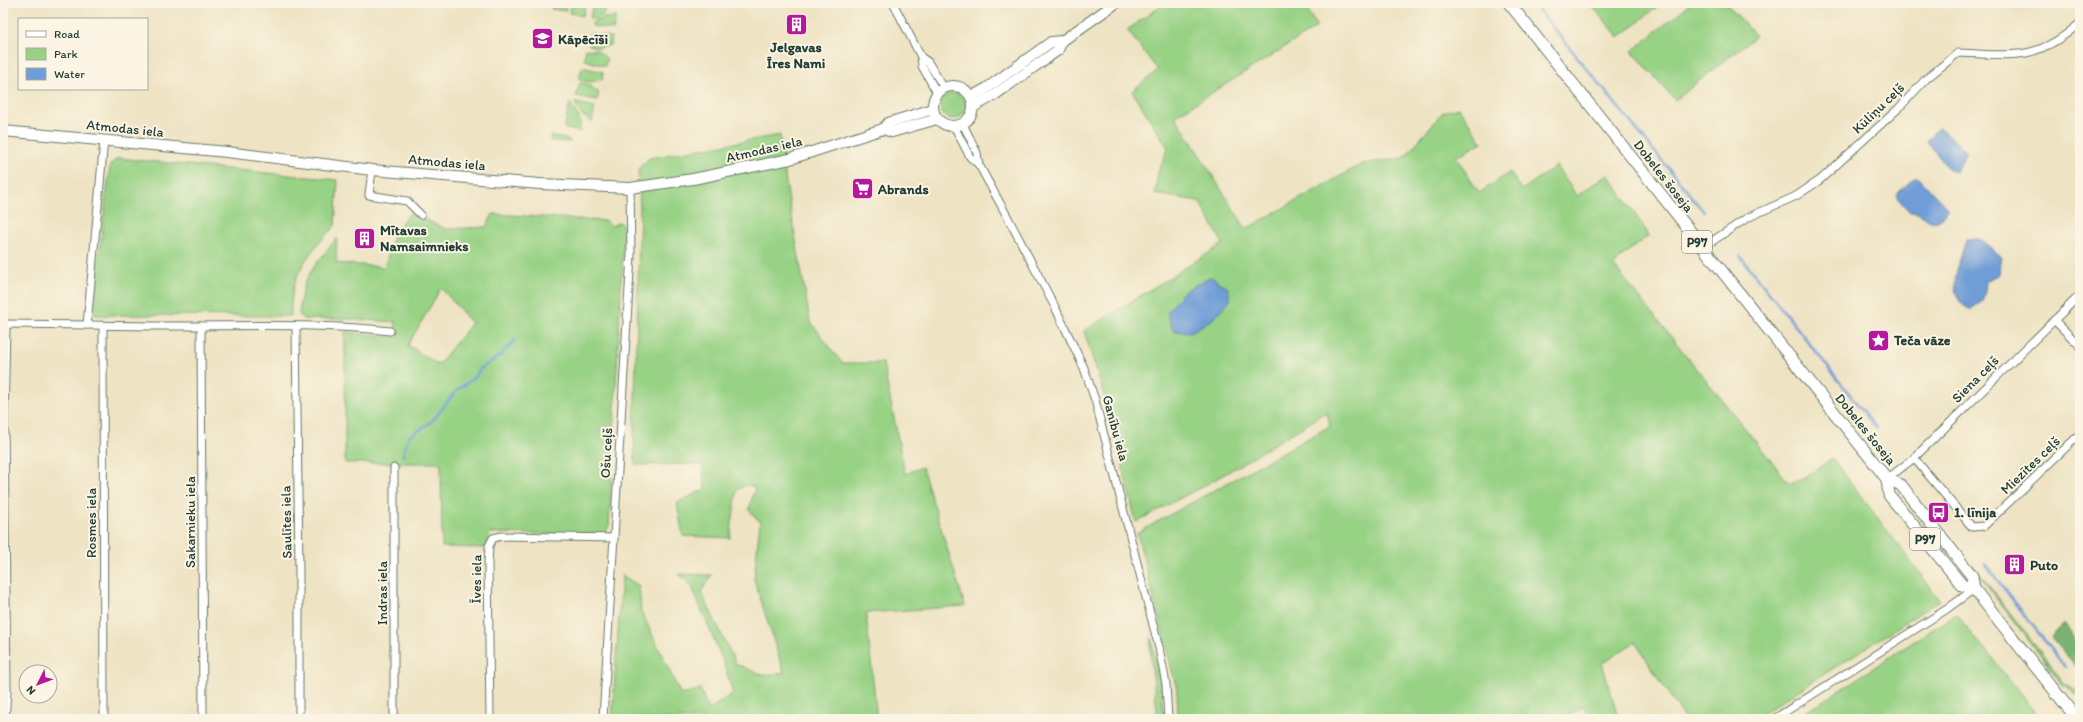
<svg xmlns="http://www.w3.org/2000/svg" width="2083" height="722" font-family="Itim,sans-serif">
	<rect width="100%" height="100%" fill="#fcf5e5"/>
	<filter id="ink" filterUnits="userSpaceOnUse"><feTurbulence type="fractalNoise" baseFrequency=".025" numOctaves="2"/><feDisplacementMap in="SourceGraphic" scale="8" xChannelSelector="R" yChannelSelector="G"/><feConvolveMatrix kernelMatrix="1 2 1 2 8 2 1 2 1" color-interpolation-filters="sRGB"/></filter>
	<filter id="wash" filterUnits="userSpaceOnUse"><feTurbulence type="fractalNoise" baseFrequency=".012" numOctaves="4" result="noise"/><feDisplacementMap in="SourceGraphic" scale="16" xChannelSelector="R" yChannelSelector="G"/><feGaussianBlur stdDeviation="0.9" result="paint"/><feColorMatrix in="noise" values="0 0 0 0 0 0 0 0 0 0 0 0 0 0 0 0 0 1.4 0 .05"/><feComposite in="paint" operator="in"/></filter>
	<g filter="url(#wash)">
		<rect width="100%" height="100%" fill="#eee3c3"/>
		<g fill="#98d285" stroke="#5c885c" fill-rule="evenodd">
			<polygon points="552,3 565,3 566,11 551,9"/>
			<polygon points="573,3 585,3 583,16 569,13 570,7"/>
			<polygon points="593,3 609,5 603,15 596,20 590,18"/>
			<polygon points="1165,3 1303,3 1317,27 1175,116 1246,229 1362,164 1404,158 1443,112 1459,108 1482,142 1456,157 1479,193 1510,172 1522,190 1556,166 1577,196 1608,174 1649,235 1623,255 1614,266 1789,483 1803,479 1832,458 1940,600 1754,719 1685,719 1635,642 1602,663 1619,719 1592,719 1583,706 1566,719 1178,719 1177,690 1137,533 1330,426 1327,412 1218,478 1136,522 1108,407 1084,331 1223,244 1199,201 1155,194 1158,172 1168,148 1132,91 1158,70 1127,30"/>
			<polygon points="1589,3 1662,3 1619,37"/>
			<polygon points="1691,3 1726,3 1756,36 1675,100 1632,51"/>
			<polygon points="616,17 613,30 592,26 592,23 604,18"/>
			<polygon points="590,33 611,37 610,45 598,48 589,45"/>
			<polygon points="586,49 597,50 607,59 605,66 584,60"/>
			<path d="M 582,67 L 603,72 L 602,80 C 594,81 586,84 579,79 Z"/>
			<polygon points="580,83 589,85 599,93 597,100 576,96"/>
			<circle cx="953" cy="106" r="13"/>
			<polygon points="574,102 595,107 592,122 582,115"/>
			<polygon points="570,103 579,117 581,132 564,128"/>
			<polygon points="780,135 786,183 810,321 842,363 883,363 905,474 922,467 965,606 866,613 877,719 612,719 622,575 639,586 641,611 681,695 700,689 709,710 733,693 723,661 692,587 679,574 712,575 701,592 736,664 762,675 784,673 754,579 760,522 749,510 755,487 746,485 737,490 730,538 683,536 677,503 705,489 702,464 635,465 634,434 640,206 638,169 649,158"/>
			<polygon points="551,136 570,140 570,142 550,141"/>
			<path d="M 118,158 L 338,180 L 335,226 C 308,253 289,276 291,316 L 95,315 L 96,281 L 110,165 Z"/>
			<path d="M 410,213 L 446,229 L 486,227 L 493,214 L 606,221 L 611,226 L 620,222 L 624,228 L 609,526 L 604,535 L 490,533 L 485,548 L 442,547 L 441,463 L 345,463 L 345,332 L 394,337 L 396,322 L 344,319 L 303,319 L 299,314 C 302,274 314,268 337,238 L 336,263 L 385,267 L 394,232 ZM 441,288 L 472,323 L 438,365 L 408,345 Z"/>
			<polygon points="1970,564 1972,564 2065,684 2079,691 2080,694 2077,694 2063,685"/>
			<polygon points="1956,614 2041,719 1795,719"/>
			<polygon points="1151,638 1160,678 1164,719 1158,719 1150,650"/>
		</g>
		<polygon fill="#7ab472" stroke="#4c7853" points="2063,624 2080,644 2080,671 2051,637"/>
		<g fill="#6f9dd7" stroke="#476d86">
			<polygon points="1939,127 1967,152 1955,172 1949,170 1927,141"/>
			<path d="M 1914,178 L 1919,178 L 1948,209 L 1945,215 L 1936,222 C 1925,222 1924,212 1910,212 L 1899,200 L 1897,194 Z"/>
			<path d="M 1966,239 L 1980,239 L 2002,257 L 1999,274 L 1986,281 C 1985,296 1984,302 1971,310 C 1968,308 1963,306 1961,303 C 1947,286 1962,257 1966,239 Z"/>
			<polygon points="1211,277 1228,288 1230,301 1213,319 1191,332 1173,331 1167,313 1184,291"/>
		</g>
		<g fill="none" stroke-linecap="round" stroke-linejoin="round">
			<g stroke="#6f9dd7" stroke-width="2.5">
				<polyline points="1538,9 1704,212"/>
				<polyline points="1740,256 1877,429"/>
				<polyline points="403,456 405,446 410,435 423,428 434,419 455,392 476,376 480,369 501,355 515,340"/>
				<polyline points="1985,564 2065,667"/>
			</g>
		</g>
	</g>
	<g filter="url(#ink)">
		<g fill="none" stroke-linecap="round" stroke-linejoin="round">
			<defs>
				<g id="minor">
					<polyline points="893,3 921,57 928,62 944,88"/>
					<polyline points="921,57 922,66 937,93"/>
					<polyline points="963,124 977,153 979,165"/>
					<polyline points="954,126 970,157 979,165 1007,216 1055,307 1084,368 1095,400 1159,648 1166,684 1168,719"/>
					<polyline points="372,170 369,195 407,201 421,215"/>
					<path d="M 1702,248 L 1747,218 L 1796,196 L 1820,180 L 1899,108 L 1926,79 L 1958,53 C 2013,55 2036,62 2080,23"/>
					<polyline points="2054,320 2080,346"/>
					<path d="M 3,324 C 59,324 114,326 170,326 C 243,326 317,323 390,331"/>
					<polyline points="87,325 104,140"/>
					<polyline points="103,326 104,719"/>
					<polyline points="201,326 203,719"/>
					<polyline points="296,326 299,572 299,719"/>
					<polyline points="1914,458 1972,527 1984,526 2080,434"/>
					<polyline points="1887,479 1914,458 2080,295"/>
					<polyline points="5,719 7,692 4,423 6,324"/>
					<polyline points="394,719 394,468"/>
					<polyline points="490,719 488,563 489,546 493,538 502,536 614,538"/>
					<polyline points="603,719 631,255 630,188"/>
					<polyline points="1774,719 1947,609 1974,589"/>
				</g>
				<g id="secondary">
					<circle cx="953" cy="106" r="20"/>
					<polyline points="971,97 987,88 1051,42 1062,41 1116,3"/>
					<polyline points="973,107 993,96 1058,50 1062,41"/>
					<polyline points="883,129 892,132 937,119"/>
					<polyline points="3,131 227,152 372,170 540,184 630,188 693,179 790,159 883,129 888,123 933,109"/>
				</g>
				<g id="primary">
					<polyline points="1509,3 1887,479 1901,485 1972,576 1974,589"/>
					<polyline points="1887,479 1889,495 1962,585 1974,589 2077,719"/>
				</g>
			</defs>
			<use href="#minor" stroke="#677766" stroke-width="9"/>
			<use href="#secondary" stroke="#677766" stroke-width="12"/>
			<use href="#primary" stroke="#677766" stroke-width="13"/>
			<use href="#minor" stroke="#fff" stroke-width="7"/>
			<use href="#secondary" stroke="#fff" stroke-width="10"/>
			<use href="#primary" stroke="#fff" stroke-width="11"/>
		</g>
	</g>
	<defs>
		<symbol id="building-square" viewBox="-11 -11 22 22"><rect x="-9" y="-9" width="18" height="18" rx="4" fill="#b5179e" stroke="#fcf5e5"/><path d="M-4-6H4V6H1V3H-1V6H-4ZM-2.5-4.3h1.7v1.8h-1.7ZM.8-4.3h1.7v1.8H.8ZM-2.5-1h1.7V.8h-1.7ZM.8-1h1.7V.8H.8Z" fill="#fff"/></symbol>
		<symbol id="school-square" viewBox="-11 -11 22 22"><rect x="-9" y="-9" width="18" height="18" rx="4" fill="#b5179e" stroke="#fcf5e5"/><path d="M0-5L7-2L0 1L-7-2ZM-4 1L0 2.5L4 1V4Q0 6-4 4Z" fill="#fff"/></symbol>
		<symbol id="supermarket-square" viewBox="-11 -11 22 22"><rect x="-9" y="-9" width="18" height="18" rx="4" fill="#b5179e" stroke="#fcf5e5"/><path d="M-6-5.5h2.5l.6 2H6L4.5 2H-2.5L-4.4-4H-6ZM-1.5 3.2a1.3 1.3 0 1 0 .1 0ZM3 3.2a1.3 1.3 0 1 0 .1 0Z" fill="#fff"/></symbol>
		<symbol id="sight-square" viewBox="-11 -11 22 22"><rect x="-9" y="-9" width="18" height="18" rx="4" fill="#b5179e" stroke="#fcf5e5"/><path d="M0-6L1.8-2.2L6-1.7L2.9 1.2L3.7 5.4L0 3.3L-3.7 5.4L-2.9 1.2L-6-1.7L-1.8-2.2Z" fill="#fff"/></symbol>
		<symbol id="bus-square" viewBox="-11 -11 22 22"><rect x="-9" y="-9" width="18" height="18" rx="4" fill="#b5179e" stroke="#fcf5e5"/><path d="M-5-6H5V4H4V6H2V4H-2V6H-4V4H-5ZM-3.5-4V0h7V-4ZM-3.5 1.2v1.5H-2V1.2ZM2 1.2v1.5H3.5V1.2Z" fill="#fff"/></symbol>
	</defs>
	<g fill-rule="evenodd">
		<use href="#building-square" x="784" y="12" width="25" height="25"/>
		<use href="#school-square" x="530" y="26" width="25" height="25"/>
		<use href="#supermarket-square" x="850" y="176" width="25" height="25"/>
		<use href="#building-square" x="352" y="226" width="25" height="25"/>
		<use href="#sight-square" x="1866" y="328" width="25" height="25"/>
		<use href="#bus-square" x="1926" y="500" width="25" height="25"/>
		<use href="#building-square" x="2002" y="552" width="25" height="25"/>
	</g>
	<g text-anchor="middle" stroke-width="4" stroke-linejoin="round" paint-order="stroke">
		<g fill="#fcf5e5" stroke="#617469" stroke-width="1">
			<rect x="1682" y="231" width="30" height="22" rx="3"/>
			<rect x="1910" y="528" width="30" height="22" rx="3"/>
		</g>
		<g font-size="13" font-weight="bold" fill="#1f3d34">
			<text x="1697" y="247">P97</text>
			<text x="1925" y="544">P97</text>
		</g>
		<g font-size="14" font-weight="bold" fill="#1f3d34" stroke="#fcf5e5" text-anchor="start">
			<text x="558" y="44">Kāpēcīši</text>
			<text x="796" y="52" text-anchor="middle">Jelgavas<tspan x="796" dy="16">Īres Nami</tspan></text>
			<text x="878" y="194">Abrands</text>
			<text x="380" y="235">Mītavas<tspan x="380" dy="16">Namsaimnieks</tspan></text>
			<text x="1894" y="345">Teča vāze</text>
			<text x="1954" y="517">1. līnija</text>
			<text x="2030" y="570">Puto</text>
		</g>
		<g font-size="14" fill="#1f3d34" stroke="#fcf5e5">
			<text transform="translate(1878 108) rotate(-44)" y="5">Kūliņu ceļš</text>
			<text transform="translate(125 128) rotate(6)" y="5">Atmodas iela</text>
			<text transform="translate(764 149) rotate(-13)" y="5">Atmodas iela</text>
			<text transform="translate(447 162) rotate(5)" y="5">Atmodas iela</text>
			<text transform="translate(1664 176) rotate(52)" y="5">Dobeles šoseja</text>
			<text transform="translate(1975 379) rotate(-45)" y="5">Siena ceļš</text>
			<text transform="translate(1116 428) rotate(75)" y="5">Ganību iela</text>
			<text transform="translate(1866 429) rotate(51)" y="5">Dobeles šoseja</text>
			<text transform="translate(606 453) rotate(-87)" y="5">Ošu ceļš</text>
			<text transform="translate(2030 465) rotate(-44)" y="5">Miezītes ceļš</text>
			<text transform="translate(190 522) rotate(-90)" y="5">Sakarnieku iela</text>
			<text transform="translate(286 522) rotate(-91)" y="5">Saulītes iela</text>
			<text transform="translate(91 523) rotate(-90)" y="5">Rosmes iela</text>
			<text transform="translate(476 579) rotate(-89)" y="5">Īves iela</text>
			<text transform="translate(382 593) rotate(-90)" y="5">Indras iela</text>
		</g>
	</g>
	<rect width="2083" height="722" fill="none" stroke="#fcf5e5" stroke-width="16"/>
	<rect x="18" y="18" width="130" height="72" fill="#fcf5e5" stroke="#a4ab9e"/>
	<rect x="26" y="31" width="20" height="6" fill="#ffffff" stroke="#a4ab9e"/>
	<text x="54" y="38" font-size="12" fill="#1f3d34">Road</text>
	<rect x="26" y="48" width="20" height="12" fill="#98d285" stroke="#a4ab9e"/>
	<text x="54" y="58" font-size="12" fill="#1f3d34">Park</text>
	<rect x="26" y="68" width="20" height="12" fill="#6f9dd7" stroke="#a4ab9e"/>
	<text x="54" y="78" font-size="12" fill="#1f3d34">Water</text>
	<g transform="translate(38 684) rotate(228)"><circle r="19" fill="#fcf5e5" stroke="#a4ab9e"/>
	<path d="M0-3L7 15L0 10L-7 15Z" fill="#b5179e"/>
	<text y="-6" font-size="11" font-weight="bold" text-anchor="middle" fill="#1f3d34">N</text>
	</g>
</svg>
